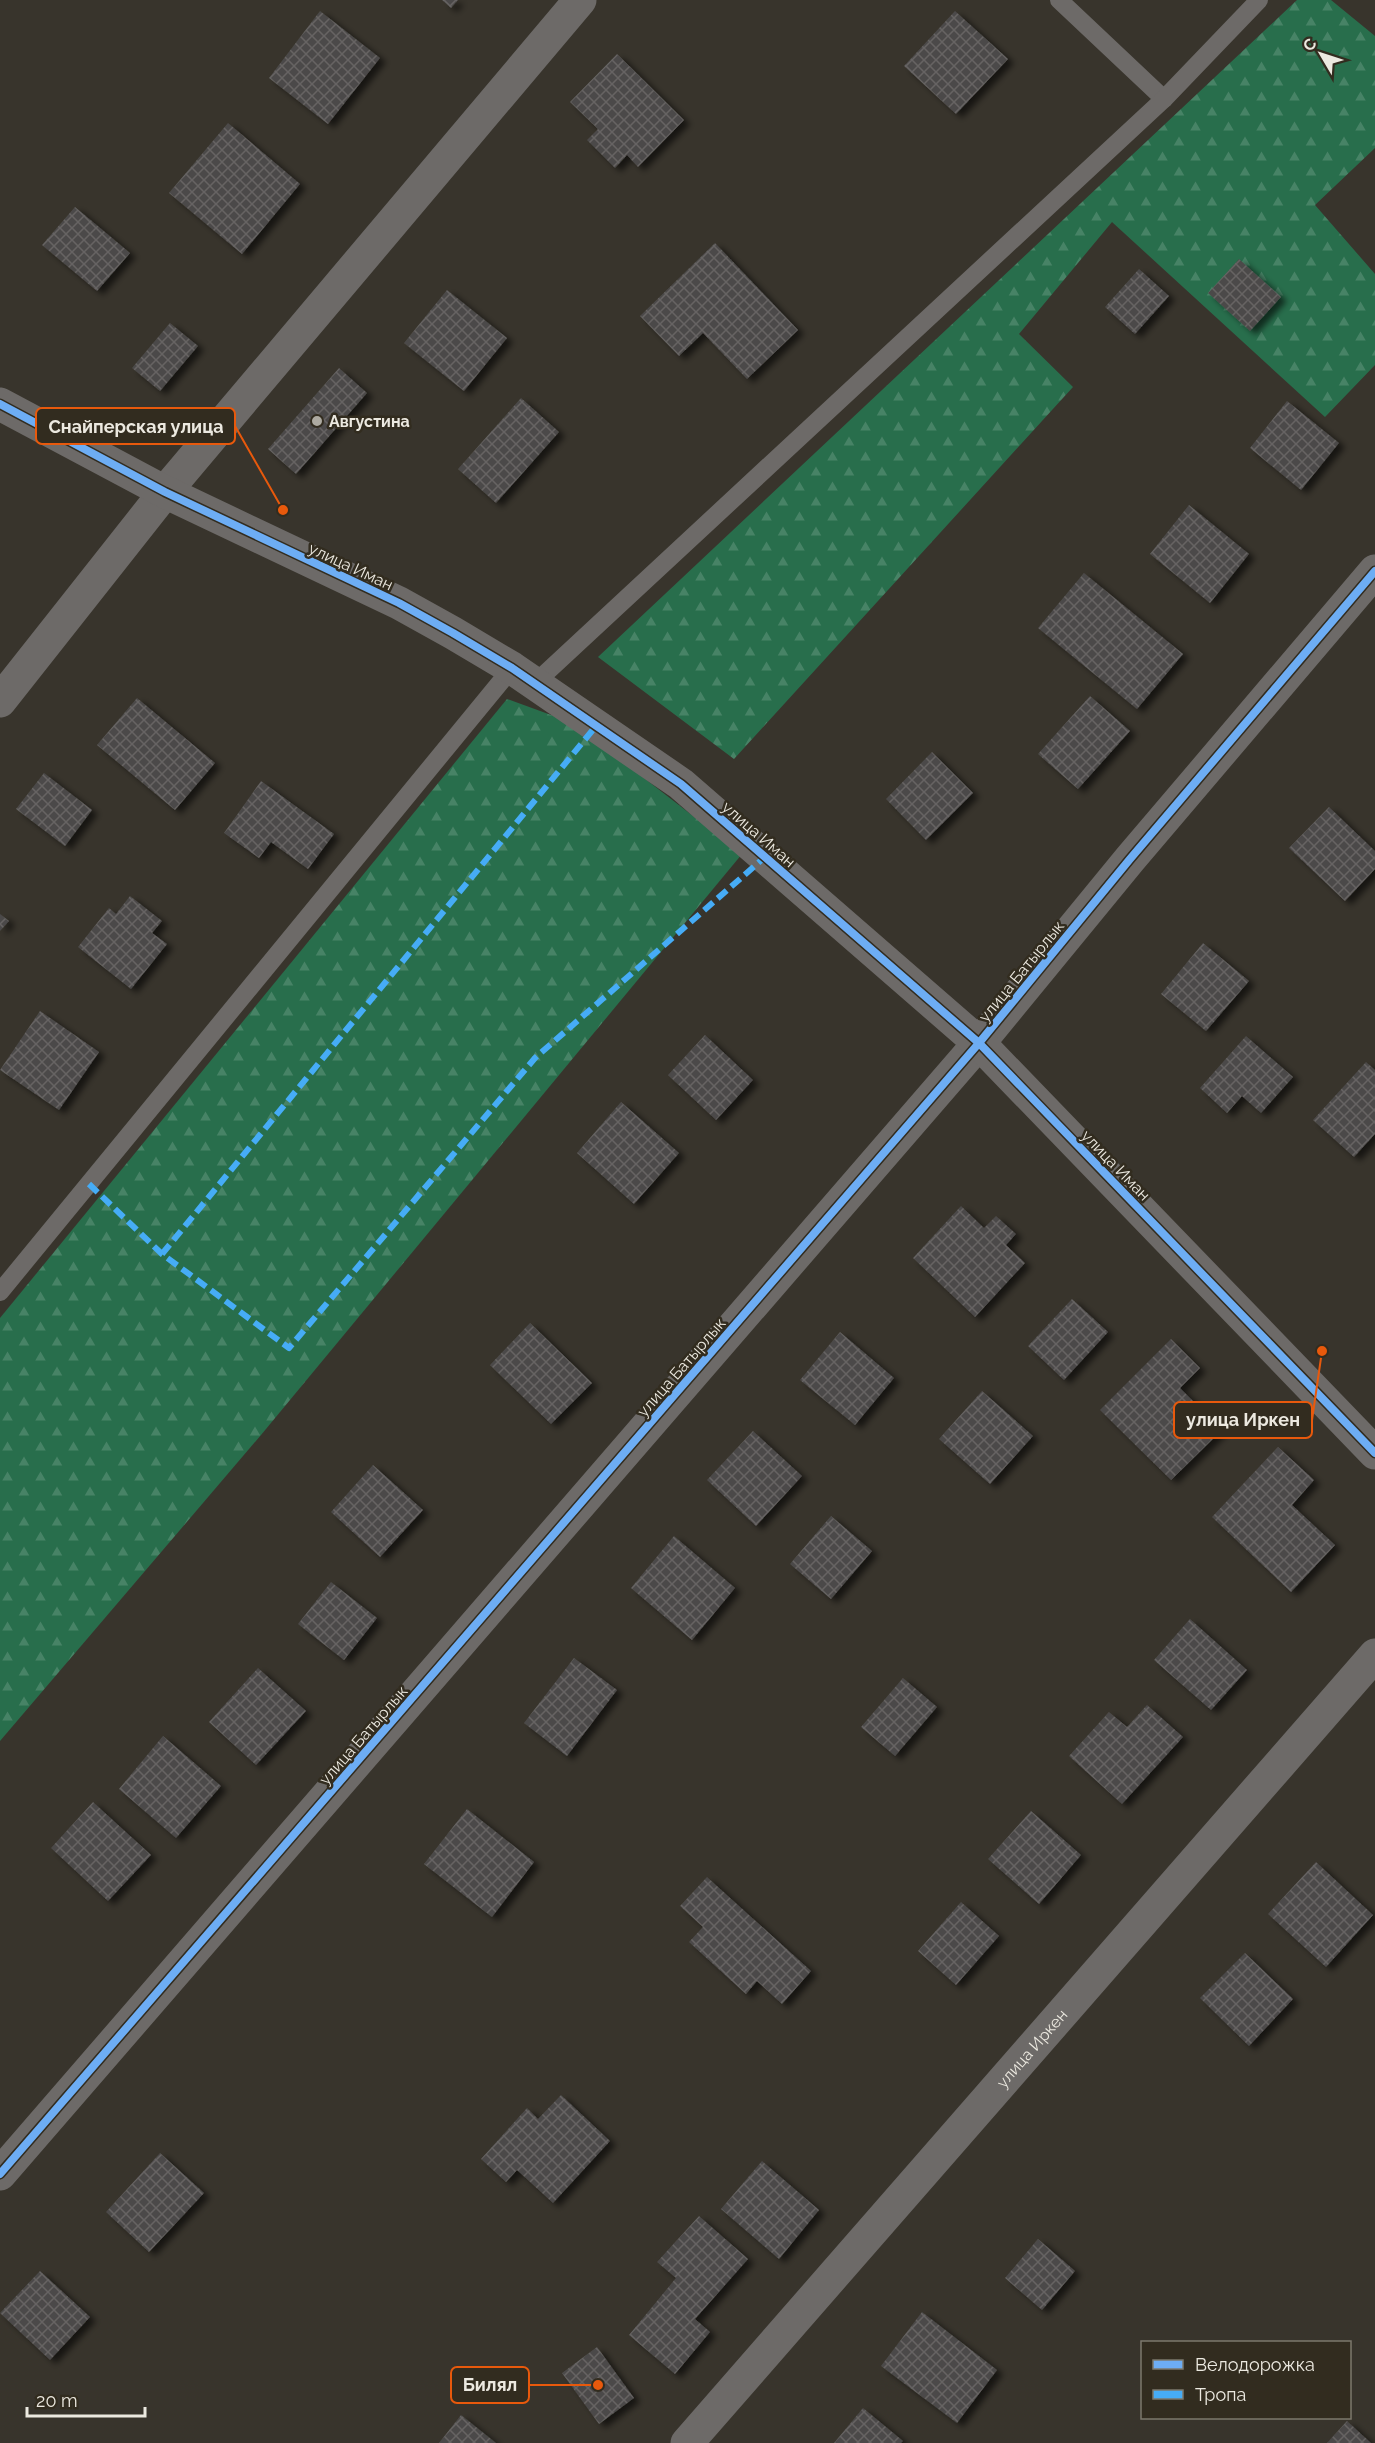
<svg xmlns="http://www.w3.org/2000/svg" width="1375" height="2443" font-family="Raleway,sans-serif">
	<defs>
		<pattern id="forest-firs" width="22" height="20" patternUnits="userSpaceOnUse" patternTransform="scale(1.5)"><rect width="22" height="20" fill="#286e4c"/><path d="M5 1l3.5 6h-7zM16 11l3.5 6h-7z" fill="#478366"/></pattern>
		<pattern id="building-cross-hatch" width="8" height="8" patternUnits="userSpaceOnUse" patternTransform="scale(1.5)"><rect width="8" height="8" fill="#4c4a49"/><path d="M0 0l8 8M0 8l8-8" fill="none" stroke="#666463"/></pattern>
		<filter id="shadow"><feDropShadow dx="6" dy="4" stdDeviation="3" flood-color="#0009"/></filter>
	</defs>
	<rect width="100%" height="100%" fill="#38342c"/>
	<g fill="url(#forest-firs)">
		<polygon points="1297,0 1331,0 1375,36 1375,148 1315,205 1375,274 1375,365 1325,417 1112,222 1019,334 1073,387 734,759 598,657"/>
		<polygon points="507,699 573,723 742,854 261,1435 0,1741 0,1318"/>
	</g>
	<g fill="url(#building-cross-hatch)" filter="url(#shadow)">
		<polygon points="442,0 458,0 451,8"/>
		<polygon points="320,11 380,58 328,124 269,78"/>
		<polygon points="955,11 1008,59 956,114 904,66"/>
		<polygon points="617,54 684,120 638,167 627,155 615,168 587,140 598,129 570,102"/>
		<polygon points="228,123 300,184 242,254 169,193"/>
		<polygon points="75,207 130,253 97,291 42,245"/>
		<polygon points="715,243 798,330 747,379 703,333 679,356 640,316"/>
		<polygon points="1239,259 1281,297 1250,331 1208,293"/>
		<polygon points="1139,269 1169,296 1135,334 1105,307"/>
		<polygon points="447,290 507,338 464,391 404,343"/>
		<polygon points="170,323 198,346 160,391 132,368"/>
		<polygon points="339,368 367,393 296,474 268,449"/>
		<polygon points="521,398 559,432 496,503 458,469"/>
		<polygon points="1287,401 1339,443 1301,490 1250,448"/>
		<polygon points="1189,505 1249,554 1210,603 1150,554"/>
		<polygon points="1084,573 1183,654 1137,709 1038,628"/>
		<polygon points="1090,696 1130,731 1078,789 1038,754"/>
		<polygon points="137,698 215,763 175,810 97,745"/>
		<polygon points="932,752 973,793 926,840 886,799"/>
		<polygon points="44,773 92,810 65,846 16,809"/>
		<polygon points="261,781 334,834 308,869 271,842 259,858 224,833"/>
		<polygon points="1329,807 1375,851 1375,869 1345,901 1289,848"/>
		<polygon points="130,896 162,921 152,933 167,944 131,989 78,947 109,908 116,914"/>
		<polygon points="0,914 9,921 0,931"/>
		<polygon points="1203,943 1249,981 1206,1031 1161,994"/>
		<polygon points="40,1011 99,1052 59,1110 0,1070"/>
		<polygon points="705,1035 753,1080 716,1120 668,1075"/>
		<polygon points="1246,1036 1293,1077 1261,1113 1242,1096 1227,1113 1200,1088"/>
		<polygon points="1366,1062 1375,1070 1375,1134 1354,1157 1313,1120"/>
		<polygon points="621,1102 679,1153 634,1204 577,1153"/>
		<polygon points="961,1206 984,1228 996,1216 1016,1234 1006,1245 1025,1263 975,1317 913,1258"/>
		<polygon points="1072,1299 1108,1332 1064,1380 1028,1346"/>
		<polygon points="530,1323 592,1383 551,1424 490,1365"/>
		<polygon points="840,1332 894,1378 855,1425 800,1380"/>
		<polygon points="1171,1339 1200,1368 1180,1388 1222,1430 1171,1480 1100,1410"/>
		<polygon points="982,1391 1033,1436 990,1484 939,1439"/>
		<polygon points="753,1431 802,1476 756,1526 707,1480"/>
		<polygon points="1278,1447 1314,1480 1292,1505 1335,1545 1291,1592 1212,1517"/>
		<polygon points="373,1465 423,1510 380,1557 331,1512"/>
		<polygon points="831,1516 872,1551 831,1599 790,1564"/>
		<polygon points="674,1536 735,1588 692,1640 631,1588"/>
		<polygon points="331,1582 377,1618 344,1660 298,1624"/>
		<polygon points="1190,1619 1247,1670 1211,1710 1154,1660"/>
		<polygon points="574,1658 617,1690 567,1756 524,1723"/>
		<polygon points="258,1668 306,1711 256,1765 209,1722"/>
		<polygon points="903,1678 937,1707 895,1756 861,1727"/>
		<polygon points="1147,1705 1183,1737 1122,1804 1069,1756 1109,1712 1127,1727"/>
		<polygon points="163,1736 221,1786 176,1838 119,1789"/>
		<polygon points="93,1802 151,1855 108,1901 51,1848"/>
		<polygon points="467,1809 534,1862 492,1917 424,1864"/>
		<polygon points="1031,1811 1081,1855 1039,1904 988,1859"/>
		<polygon points="1316,1862 1373,1915 1326,1967 1268,1914"/>
		<polygon points="707,1877 811,1971 782,2004 757,1981 746,1994 689,1942 703,1927 680,1906"/>
		<polygon points="961,1902 999,1936 956,1985 918,1951"/>
		<polygon points="1245,1953 1293,1999 1249,2046 1200,1998"/>
		<polygon points="561,2095 610,2141 553,2203 517,2170 506,2182 481,2159 527,2108 538,2119"/>
		<polygon points="160,2153 204,2193 149,2252 106,2212"/>
		<polygon points="762,2161 819,2210 779,2259 721,2209"/>
		<polygon points="699,2216 748,2259 695,2319 710,2332 675,2374 629,2335 676,2278 657,2262"/>
		<polygon points="1038,2239 1075,2271 1042,2310 1005,2278"/>
		<polygon points="40,2271 90,2317 50,2360 0,2313"/>
		<polygon points="922,2312 997,2370 957,2423 881,2366"/>
		<polygon points="597,2347 634,2398 599,2424 562,2373"/>
		<polygon points="863,2408 903,2441 901,2443 834,2443"/>
		<polygon points="461,2415 496,2443 439,2443"/>
		<polygon points="1347,2421 1371,2443 1327,2443"/>
	</g>
	<g fill="none" stroke-linecap="round" stroke-linejoin="round">
		<g stroke="#6d6a68" stroke-width="18">
			<polyline points="1059,0 1164,99"/>
			<polyline points="535,683 1164,99 1259,0"/>
			<polyline points="0,1292 512,668"/>
		</g>
		<g stroke="#6d6a68" stroke-width="33">
			<polyline points="0,701 165,492 580,0"/>
			<polyline points="0,2174 979,1043 1130,859 1375,571"/>
			<path id="s1" d="M 687,2443 L 1375,1655"/>
		</g>
		<polyline stroke="#6d6a68" stroke-width="33" points="0,404 165,492 399,603 453,633 512,668 681,784 979,1043 1375,1453"/>
		<g stroke="#46acf6" stroke-width="6" stroke-dasharray="12 6" stroke-linecap="butt">
			<polyline points="89,1184 162,1254 289,1348 535,1058 765,857"/>
			<polyline points="162,1254 596,726"/>
		</g>
		<defs>
			<g id="cycleway">
				<polyline points="0,404 165,492 399,603 453,633 512,668 681,784 979,1043 1375,1453"/>
				<polyline points="0,2174 979,1043 1130,859 1375,571"/>
			</g>
		</defs>
		<use href="#cycleway" stroke="#322c1f" stroke-width="11"/>
		<use href="#cycleway" stroke="#6dadf4" stroke-width="8"/>
	</g>
	<circle fill="#adaaa1" stroke="#322c1f" stroke-width="2" cx="317" cy="421" r="6"/>
	<g text-anchor="middle" stroke-width="5" stroke-linejoin="round" paint-order="stroke">
		<g font-size="16" font-weight="bold" fill="#ece9e0" stroke="#322c1f" text-anchor="start">
			<text x="329" y="427">Августина</text>
		</g>
		<g font-size="16" fill="#ece9e0" stroke="#322c1f">
			<text transform="translate(351 566) rotate(25)" y="6">улица Иман</text>
			<text transform="translate(759 834) rotate(41)" y="6">улица Иман</text>
			<text transform="translate(1021 971) rotate(-51)" y="6">улица Батырлык</text>
			<text transform="translate(1116 1165) rotate(46)" y="6">улица Иман</text>
			<text transform="translate(681 1367) rotate(-49)" y="6">улица Батырлык</text>
			<text transform="translate(363 1735) rotate(-49)" y="6">улица Батырлык</text>
			<text dy="6" stroke="none"><textPath href="#s1" startOffset="524">улица Иркен</textPath></text>
		</g>
	</g>
	<path fill="none" stroke="#e8590c" stroke-width="2" d="M283 510L235 426M1322 1351L1312 1420M598 2385L529 2385"/>
	<g fill="#e8590c" stroke="#322c1f" stroke-width="2">
		<circle cx="283" cy="510" r="6"/>
		<circle cx="1322" cy="1351" r="6"/>
		<circle cx="598" cy="2385" r="6"/>
	</g>
	<g fill="#322c1f" stroke="#e8590c" stroke-width="2">
		<rect x="36" y="408" width="199" height="36" rx="6"/>
		<rect x="1174" y="1402" width="138" height="36" rx="6"/>
		<rect x="451" y="2367" width="78" height="36" rx="6"/>
	</g>
	<g font-size="18" text-anchor="middle" font-weight="bold" fill="#ece9e0">
		<text x="136" y="433">Снайперская улица</text>
		<text x="1243" y="1426">улица Иркен</text>
		<text x="490" y="2391">Билял</text>
	</g>
	<rect x="1141" y="2341" width="210" height="78" fill="#322c1f" stroke="#7c786c" stroke-width="1.5"/>
	<rect x="1153" y="2360" width="30" height="9" fill="#6dadf4" stroke="#7c786c" stroke-width="1.5"/>
	<text x="1195" y="2371" font-size="18" fill="#ece9e0">Велодорожка</text>
	<rect x="1153" y="2390" width="30" height="9" fill="#46acf6" stroke="#7c786c" stroke-width="1.5"/>
	<text x="1195" y="2401" font-size="18" fill="#ece9e0">Тропа</text>
	<g transform="translate(1321 54) rotate(309)" stroke="#322c1f" stroke-width="4.5" paint-order="stroke">
	<path d="M0-4.5L10 22L0 15L-10 22Z" fill="#ece9e0"/>
	<text y="-9" font-size="16" font-weight="bold" text-anchor="middle" fill="#ece9e0">С</text>
	</g>
	<path d="M27 2407v9h118v-9" fill="none" stroke="#ece9e0" stroke-width="3"/>
	<text x="36" y="2407" font-size="18" fill="#ece9e0" stroke="#322c1f" stroke-width="4.5" paint-order="stroke">20 m</text>
</svg>
